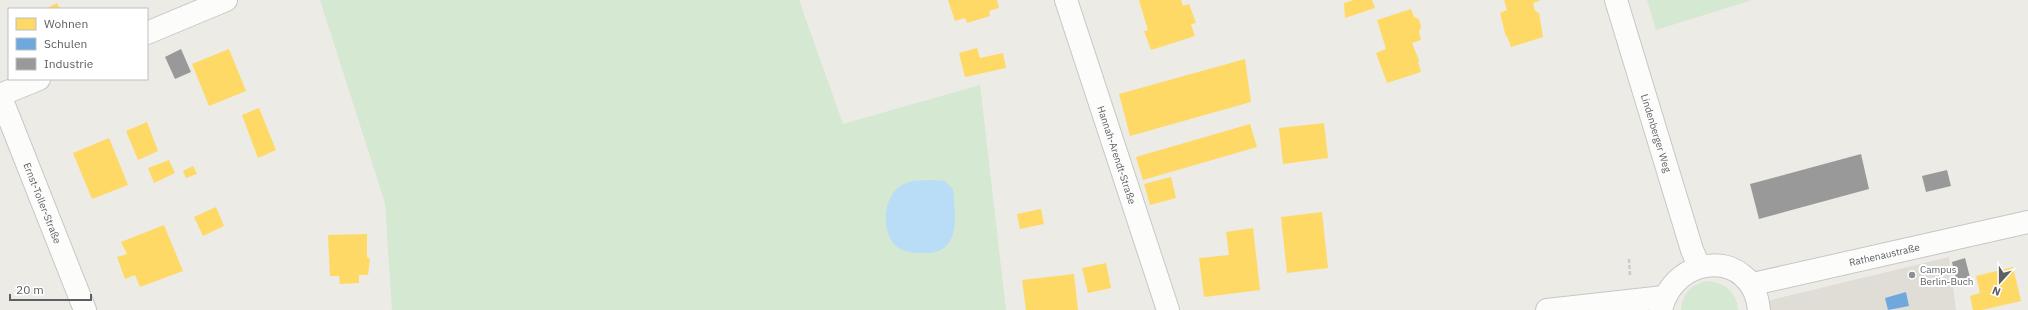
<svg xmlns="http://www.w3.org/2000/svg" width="2028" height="310" font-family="'IBM Plex Sans',sans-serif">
	<rect width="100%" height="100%" fill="#ecebe6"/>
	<polygon fill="#dfddd6" points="1949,257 1956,310 1769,310 1767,301"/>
	<g fill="#d4e8d2">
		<polygon points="320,0 799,0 843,124 980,85 1006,310 392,310 385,203"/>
		<polygon points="1647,0 1752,0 1656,30"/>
		<path d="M 1706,281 C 1724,282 1736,291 1738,310 L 1681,310 C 1682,294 1691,285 1706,281 Z"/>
	</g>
	<path fill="#b9dcf7" d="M 927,180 L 944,181 L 953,189 C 955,215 963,255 922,253 C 914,253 902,252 896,246 C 879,229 883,189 909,182 C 914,180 921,181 927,180 Z"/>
	<g fill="#ffd966">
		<polygon points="948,0 997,0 999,8 989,11 990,16 967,23 965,18 955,21"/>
		<polygon points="1139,0 1181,0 1183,6 1189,4 1196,23 1191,24 1195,36 1151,50 1144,31 1148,30"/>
		<polygon points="1354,0 1372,0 1375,8 1345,18 1344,3"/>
		<polygon points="1504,0 1541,0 1533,3 1535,11 1539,13 1543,37 1511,47 1507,36 1506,37 1500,13 1507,10"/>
		<polygon points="57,3 60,9 45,9"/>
		<polygon points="1411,9 1414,17 1419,19 1421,27 1419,32 1421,40 1412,43 1419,60 1418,62 1421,72 1387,83 1376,53 1386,49 1377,20"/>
		<polygon points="977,48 980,58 1003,53 1006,68 965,77 959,53"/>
		<polygon points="229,49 246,91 209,106 192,64"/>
		<polygon points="1245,59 1251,102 1130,136 1119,94"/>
		<polygon points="259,108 276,150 258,158 242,115"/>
		<polygon points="147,122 158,151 138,160 126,131"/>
		<polygon points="1324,123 1328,158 1283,164 1279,128"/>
		<polygon points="1250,124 1257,147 1143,180 1136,157"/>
		<polygon points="109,138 128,185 92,199 73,153"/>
		<polygon points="169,160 175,173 154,183 148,168"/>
		<polygon points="193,166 197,174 186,178 183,171"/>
		<polygon points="1171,177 1176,198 1150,205 1144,184"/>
		<polygon points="216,207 224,226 203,236 194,217"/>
		<polygon points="1041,209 1044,224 1020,229 1017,214"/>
		<polygon points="1322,212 1328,268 1287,273 1281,217"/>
		<polygon points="164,225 183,271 140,287 135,275 125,279 117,257 127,254 121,242"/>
		<polygon points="1253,228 1260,290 1204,297 1199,258 1229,255 1226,232"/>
		<polygon points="367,234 367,257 370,259 368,275 359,275 359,283 340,284 339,276 330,276 328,235"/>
		<polygon points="1106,263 1111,288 1088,293 1082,268"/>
		<polygon points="2013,267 2021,301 1982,310 1973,310 1970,296 1980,293 1976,276"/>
		<polygon points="1074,274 1078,310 1026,310 1022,280"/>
	</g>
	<polygon fill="#6fa8dc" points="1906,292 1909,306 1888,310 1885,298"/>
	<g fill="#999">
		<polygon points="181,49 191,72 175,79 165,57"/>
		<polygon points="1861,154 1869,189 1759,219 1750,184"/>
		<polygon points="1947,170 1951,186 1926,192 1922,176"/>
		<polygon points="1965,258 1971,281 1957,285 1952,262"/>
	</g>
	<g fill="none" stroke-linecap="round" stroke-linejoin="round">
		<defs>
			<g id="minor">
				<path id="s1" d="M 1066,0 L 1168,310"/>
				<path id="s2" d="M 1616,0 L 1692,250 L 1699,266"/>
				<polyline points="147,33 226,0"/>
				<path id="s3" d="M 0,95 L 85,310"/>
				<polyline points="0,95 39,79"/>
				<path id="s4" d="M 1744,277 L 1753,284 L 2028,222"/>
				<polyline points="1547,310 1664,297"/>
				<path d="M 1661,310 C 1674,253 1753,248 1759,310"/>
			</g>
		</defs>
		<use href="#minor" stroke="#c7c7c7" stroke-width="24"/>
		<polyline stroke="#c8ccca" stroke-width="2.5" stroke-dasharray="4 2" stroke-linecap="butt" points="1629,259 1630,275"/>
		<use href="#minor" stroke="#fcfcfb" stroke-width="22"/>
	</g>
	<circle fill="#8e9092" stroke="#fff" stroke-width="1.5" cx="1912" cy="275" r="4"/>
	<g text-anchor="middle" stroke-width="4" stroke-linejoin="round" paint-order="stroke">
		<g font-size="10" fill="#5c5f64" stroke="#fff">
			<text dy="4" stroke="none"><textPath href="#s2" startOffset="139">Lindenberger Weg</textPath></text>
			<text dy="4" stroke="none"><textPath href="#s1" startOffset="163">Hannah-Arendt-Straße</textPath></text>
			<text dy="4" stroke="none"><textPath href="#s3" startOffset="116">Ernst-Toller-Straße</textPath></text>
			<text dy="4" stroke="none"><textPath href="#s4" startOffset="146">Rathenaustraße</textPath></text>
		</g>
		<g font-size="10" fill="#5c5f64" stroke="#fff" text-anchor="start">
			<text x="1920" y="273">Campus<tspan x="1920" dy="12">Berlin-Buch</tspan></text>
		</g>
	</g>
	<rect x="8" y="8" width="140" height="72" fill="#ffffff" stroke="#bebfc1"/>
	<rect x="16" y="18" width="20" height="12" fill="#ffd966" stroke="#bebfc1"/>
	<text x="44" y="28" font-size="12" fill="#5c5f64">Wohnen</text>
	<rect x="16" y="38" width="20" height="12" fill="#6fa8dc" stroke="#bebfc1"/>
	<text x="44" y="48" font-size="12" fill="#5c5f64">Schulen</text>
	<rect x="16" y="58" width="20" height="12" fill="#999999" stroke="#bebfc1"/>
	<text x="44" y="68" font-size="12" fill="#5c5f64">Industrie</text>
	<g transform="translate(2000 282) rotate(201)" stroke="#ffffff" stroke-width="3" paint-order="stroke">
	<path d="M0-3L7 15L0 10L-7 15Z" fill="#5c5f64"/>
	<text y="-6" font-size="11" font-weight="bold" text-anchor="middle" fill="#5c5f64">N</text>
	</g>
	<path d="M10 294v6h81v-6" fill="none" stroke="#5c5f64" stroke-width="2"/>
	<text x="16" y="294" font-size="12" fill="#5c5f64" stroke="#ffffff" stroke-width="3" paint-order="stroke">20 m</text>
</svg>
